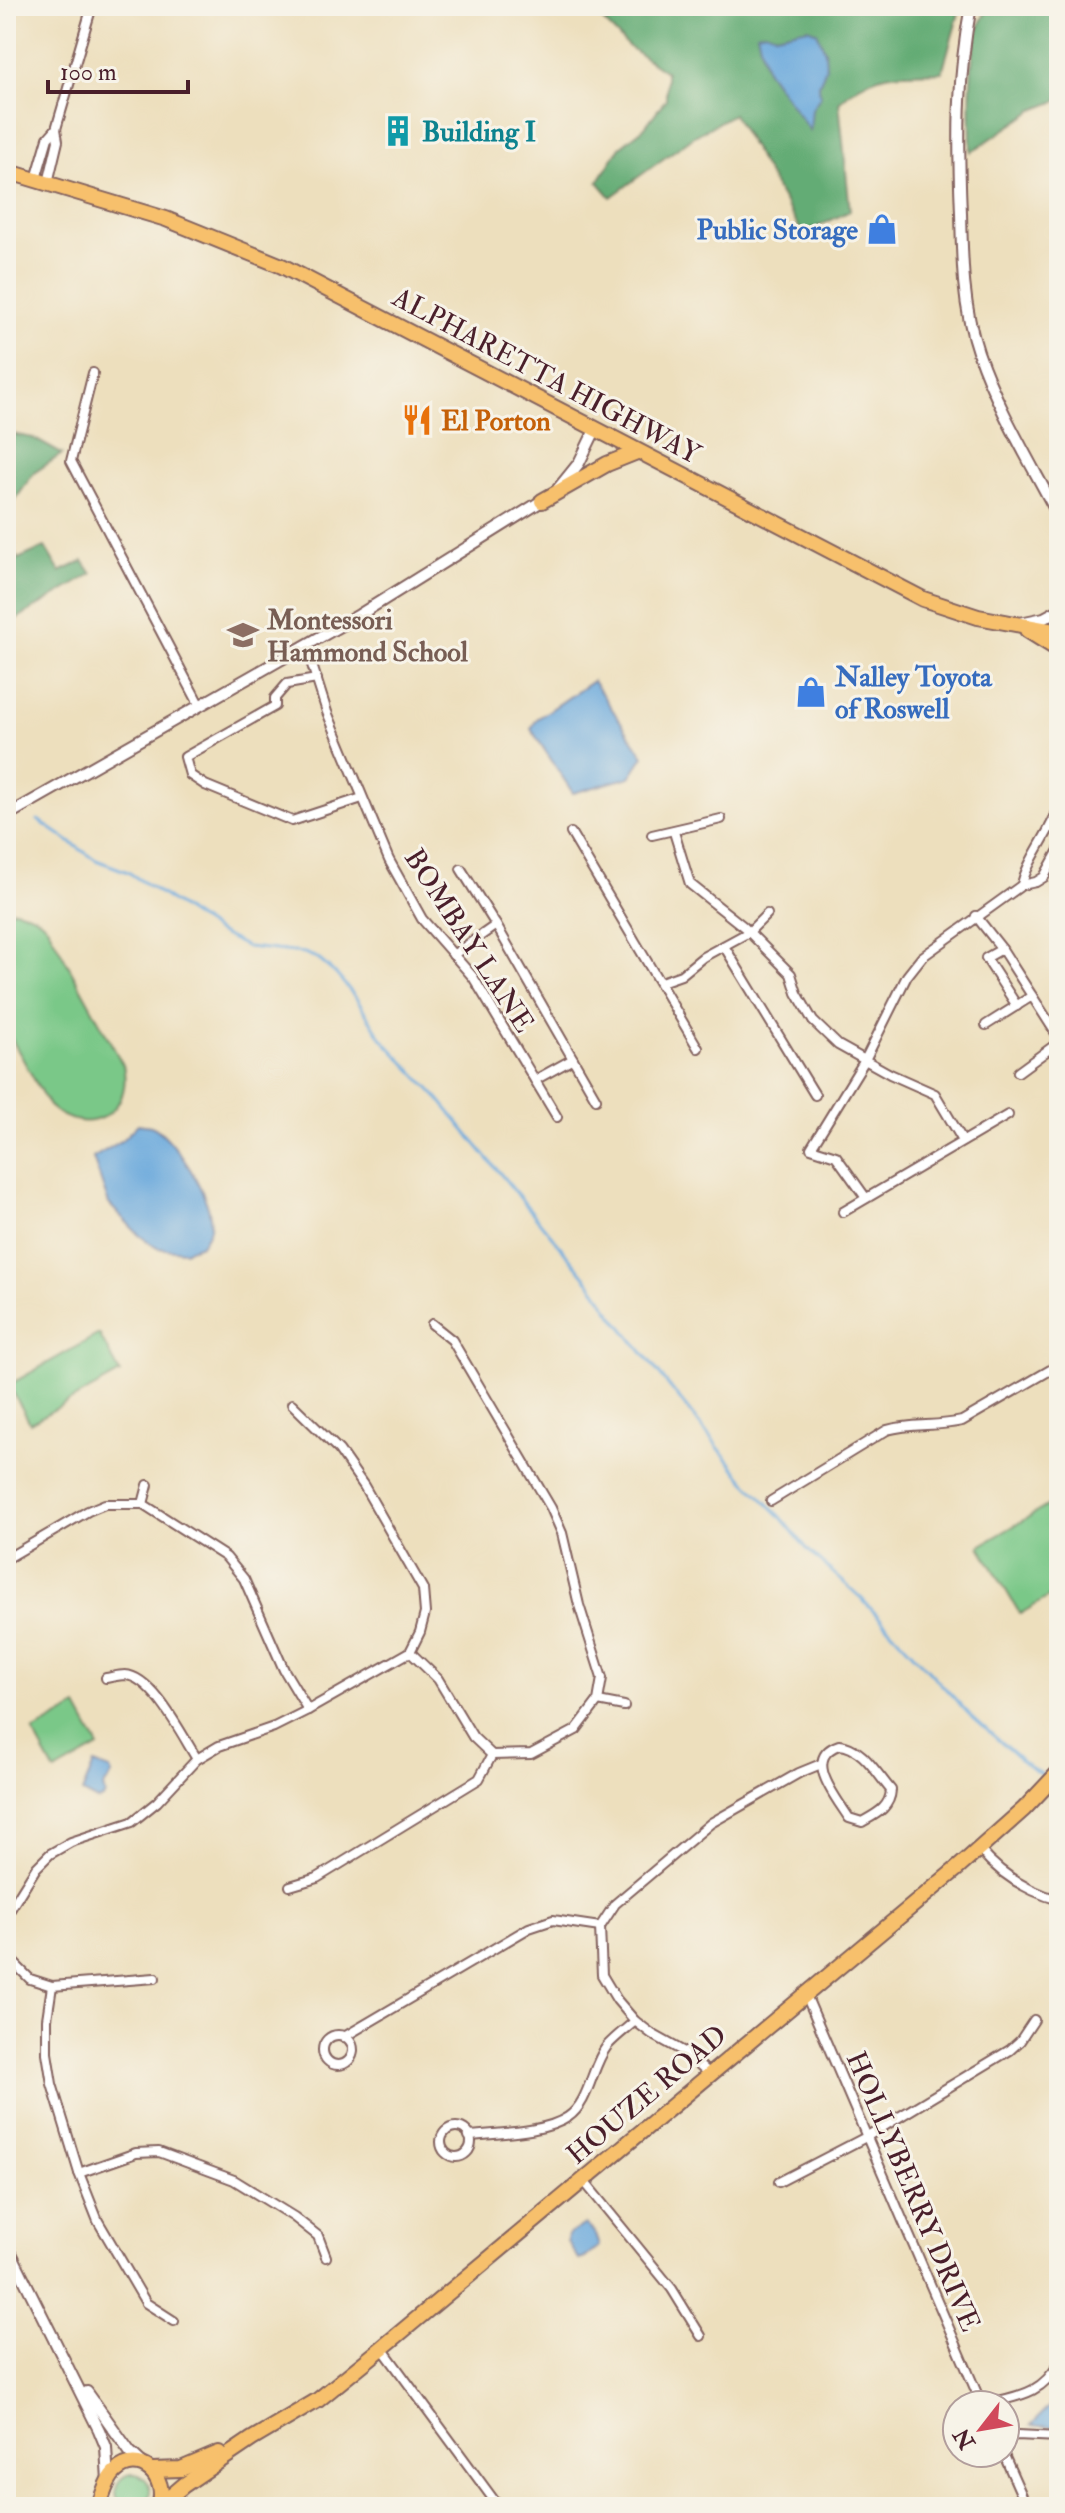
<svg xmlns="http://www.w3.org/2000/svg" width="1065" height="2513" font-family="'IM FELL Double Pica',serif">
	<rect width="100%" height="100%" fill="#f7f3e8"/>
	<filter id="ink" filterUnits="userSpaceOnUse"><feTurbulence type="fractalNoise" baseFrequency=".0125" numOctaves="2"/><feDisplacementMap in="SourceGraphic" scale="16" xChannelSelector="R" yChannelSelector="G"/><feConvolveMatrix kernelMatrix="1 2 1 2 8 2 1 2 1" color-interpolation-filters="sRGB"/></filter>
	<filter id="wash" filterUnits="userSpaceOnUse"><feTurbulence type="fractalNoise" baseFrequency=".006" numOctaves="4" result="noise"/><feDisplacementMap in="SourceGraphic" scale="32" xChannelSelector="R" yChannelSelector="G"/><feGaussianBlur stdDeviation="1.8" result="paint"/><feColorMatrix in="noise" values="0 0 0 0 0 0 0 0 0 0 0 0 0 0 0 0 0 1.4 0 .05"/><feComposite in="paint" operator="in"/></filter>
	<g filter="url(#wash)">
		<rect width="100%" height="100%" fill="#eddfbd"/>
		<g fill="#7ac888" stroke="#62745a" stroke-width="2">
			<path d="M 14,910 C 29,913 39,916 48,928 L 123,1065 C 134,1114 86,1140 49,1106 L 6,1029 L 6,912 Z"/>
			<polygon points="99,1334 120,1373 30,1423 9,1385"/>
			<polygon points="1059,1499 1059,1591 1020,1614 980,1546"/>
			<polygon points="77,1707 99,1747 55,1772 33,1732"/>
			<circle cx="133" cy="2491" r="17"/>
		</g>
		<g fill="#63ac74" stroke="#566650" stroke-width="2">
			<path d="M 588,6 L 961,6 L 942,72 C 897,74 874,68 839,102 L 850,211 L 803,234 L 733,114 L 693,137 L 611,197 L 598,182 L 620,147 L 644,128 L 666,99 L 666,72 L 628,46 Z"/>
			<path d="M 990,6 L 1059,6 L 1059,100 L 1034,110 L 971,152 C 971,113 965,36 990,6 Z"/>
			<polygon points="6,433 33,438 62,454 34,473 6,513"/>
			<polygon points="6,540 18,559 45,547 60,572 83,561 92,574 6,625"/>
		</g>
		<g fill="#69a8dc" stroke="#5a6484" stroke-width="2">
			<polygon points="808,28 817,32 825,51 826,68 819,85 820,97 812,109 810,131 766,69 757,33 765,31 776,35"/>
			<polygon points="593,681 644,756 630,777 573,793 531,729 537,719"/>
			<path d="M 138,1124 C 142,1125 147,1125 151,1126 C 173,1134 216,1203 210,1228 C 209,1233 204,1240 201,1245 L 184,1251 L 157,1248 L 139,1235 L 109,1204 L 93,1158 L 121,1141 Z"/>
			<polygon points="94,1764 110,1770 112,1775 103,1788 105,1794 103,1799 97,1801 82,1793"/>
			<polygon points="585,2224 594,2232 599,2246 585,2258 579,2260 567,2241 568,2235"/>
			<polygon points="1059,2391 1059,2428 1031,2425 1050,2406"/>
		</g>
		<g fill="none" stroke-linecap="round" stroke-linejoin="round">
			<g stroke="#69a8dc" stroke-width="3">
				<polyline points="6,793 8,797"/>
				<polyline points="38,820 96,860 128,872 216,931 247,947 304,953 317,958 336,974 356,998 382,1039 438,1098 596,1290 608,1309 744,1480 780,1516 808,1550 861,1598 969,1714 1022,1761 1047,1779"/>
			</g>
		</g>
	</g>
	<g filter="url(#ink)">
		<g fill="none" stroke-linecap="round" stroke-linejoin="round">
			<defs>
				<g id="minor">
					<polyline points="36,179 48,138 56,129"/>
					<polyline points="48,183 58,141 56,129 92,6"/>
					<polyline points="93,373 71,461 200,706"/>
					<polyline points="306,646 327,712 389,860 422,919 473,977 557,1117"/>
					<polyline points="317,679 287,684 275,698 275,706 185,757 190,775 205,785 292,821 362,798"/>
					<polyline points="674,832 690,884 744,927 791,974 797,993 813,1021 838,1045 890,1074 935,1094 963,1141"/>
					<polyline points="571,833 698,1048"/>
					<polyline points="652,835 721,819"/>
					<path d="M 1022,885 C 1026,862 1050,833 1059,807"/>
					<polyline points="976,916 1002,949 1059,1038"/>
					<polyline points="496,925 596,1099"/>
					<polyline points="724,946 815,1095"/>
					<polyline points="1002,949 986,958 1017,1006"/>
					<polyline points="453,955 496,925 461,869"/>
					<polyline points="661,982 681,975 703,957 749,932 767,914"/>
					<polyline points="986,1025 1032,996"/>
					<polyline points="1018,1072 1059,1042"/>
					<polyline points="535,1080 573,1059"/>
					<polyline points="866,1198 836,1156 811,1148 865,1060 907,976 922,957 1022,885 1036,882 1044,877 1059,850"/>
					<polyline points="843,1212 1008,1115"/>
					<path d="M 771,1501 L 887,1430 C 912,1423 937,1427 962,1421 L 1059,1365"/>
					<polyline points="143,1504 148,1485"/>
					<polyline points="6,1559 88,1511 105,1504 143,1504 226,1557 244,1579 284,1670 308,1710"/>
					<polyline points="410,1652 438,1679 473,1737 492,1755 531,1754 576,1730 598,1701 602,1678 579,1605 562,1533 551,1508 452,1340 432,1324"/>
					<path d="M 106,1678 C 112,1677 119,1675 125,1675 C 153,1676 183,1737 197,1759"/>
					<polyline points="598,1701 624,1706"/>
					<path d="M 839,1745 C 862,1746 877,1774 891,1790 C 890,1808 876,1814 862,1822 L 849,1818 C 836,1797 802,1758 839,1745 Z"/>
					<path d="M 979,1849 C 1001,1875 1026,1891 1059,1900"/>
					<polyline points="290,1886 317,1878 479,1779 492,1755"/>
					<polyline points="6,1916 36,1868 50,1854 71,1842 132,1822 157,1802 197,1759 219,1746 274,1727 308,1710 410,1652 420,1632 425,1613 423,1589 364,1486 339,1450 292,1404"/>
					<polyline points="6,1955 30,1979 52,1986 155,1978"/>
					<polyline points="52,1986 47,2019 47,2053 52,2084 79,2173 98,2221 146,2303 174,2321"/>
					<path d="M 806,1995 L 982,2405 C 1015,2396 1041,2396 1059,2363"/>
					<circle cx="338" cy="2050" r="15"/>
					<polyline points="344,2037 529,1928 553,1920 600,1927"/>
					<polyline points="710,2074 686,2053 652,2034 635,2021 617,2000 602,1975 600,1927 615,1904 711,1823 799,1773 821,1764"/>
					<circle cx="456" cy="2142" r="15"/>
					<path d="M 469,2136 C 497,2133 545,2133 568,2117 C 590,2102 591,2067 607,2046 C 615,2037 626,2029 635,2021"/>
					<polyline points="79,2173 136,2153 159,2152 234,2180 294,2217 318,2236 326,2257"/>
					<polyline points="583,2180 672,2289 701,2336"/>
					<polyline points="779,2182 866,2137 1010,2050 1020,2041 1034,2020"/>
					<polyline points="382,2348 499,2507"/>
					<polyline points="1005,2438 1017,2435 1059,2437"/>
					<polyline points="1003,2453 1027,2507"/>
				</g>
				<g id="tertiary">
					<path d="M 971,6 C 957,77 958,141 961,213 C 962,260 963,308 978,352 C 998,410 1031,463 1059,517"/>
					<polyline points="558,489 579,463 595,430"/>
					<polyline points="1020,623 1044,618 1059,610"/>
					<polyline points="6,816 359,615 545,499"/>
					<polyline points="6,2243 99,2430 106,2447 108,2481"/>
					<polyline points="87,2392 130,2452 143,2464"/>
				</g>
				<g id="primary">
					<polyline points="152,2470 181,2469 219,2453"/>
					<path d="M 98,2507 C 103,2496 106,2480 115,2472 C 139,2449 169,2477 159,2506"/>
					<polyline points="158,2507 184,2485 252,2439 318,2400 382,2348 960,1866 1024,1809 1059,1772"/>
				</g>
				<g id="trunk">
					<polyline points="6,171 166,219 282,266 923,599 978,617 1059,632"/>
					<polyline points="542,501 607,464 637,452"/>
					<polyline points="1027,630 1059,650"/>
				</g>
			</defs>
			<use href="#minor" stroke="#83625e" stroke-width="12"/>
			<use href="#tertiary" stroke="#83625e" stroke-width="14"/>
			<use href="#primary" stroke="#83625e" stroke-width="18"/>
			<use href="#trunk" stroke="#83625e" stroke-width="18"/>
			<use href="#minor" stroke="#fff" stroke-width="8"/>
			<use href="#tertiary" stroke="#fff" stroke-width="10"/>
			<use href="#primary" stroke="#f7c06c" stroke-width="14"/>
			<use href="#trunk" stroke="#f7c06c" stroke-width="14"/>
		</g>
	</g>
	<defs>
		<symbol id="building-bare" viewBox="-9 -9 18 18"><path d="M-4-6H4V6H1V3H-1V6H-4ZM-2.5-4.3h1.7v1.8h-1.7ZM.8-4.3h1.7v1.8H.8ZM-2.5-1h1.7V.8h-1.7ZM.8-1h1.7V.8H.8Z" fill="#0f9aa8" stroke="#f7f3e8" stroke-width="2.5" paint-order="stroke"/></symbol>
		<symbol id="shop-bare" viewBox="-9 -9 18 18"><path d="M-5-2.5h2.3a2.7 3.5 0 0 1 5.4 0H5L5.5 6h-11ZM-1.5-2.5h3a1.5 2.3 0 0 0-3 0Z" fill="#3f7fe0" stroke="#f7f3e8" stroke-width="2.5" paint-order="stroke"/></symbol>
		<symbol id="restaurant-bare" viewBox="-9 -9 18 18"><path d="M-5-6h1v4h1v-4h1v4h1v-4h1v5L-1.5 .5V6h-2V.5L-5-1ZM5-6V6H3V1.5H1.5Q1.5-4 5-6Z" fill="#e8710a" stroke="#f7f3e8" stroke-width="2.5" paint-order="stroke"/></symbol>
		<symbol id="school-bare" viewBox="-9 -9 18 18"><path d="M0-5L7-2L0 1L-7-2ZM-4 1L0 2.5L4 1V4Q0 6-4 4Z" fill="#8d6e63" stroke="#f7f3e8" stroke-width="2.5" paint-order="stroke"/></symbol>
	</defs>
	<g fill-rule="evenodd">
		<use href="#building-bare" x="376" y="109" width="44" height="44"/>
		<use href="#shop-bare" x="860" y="207" width="44" height="44"/>
		<use href="#restaurant-bare" x="395" y="398" width="44" height="44"/>
		<use href="#school-bare" x="221" y="613" width="44" height="44"/>
		<use href="#shop-bare" x="789" y="670" width="44" height="44"/>
	</g>
	<g text-anchor="middle" stroke-width="6" stroke-linejoin="round" paint-order="stroke">
		<g font-size="28" font-weight="bold" fill="#0d838f" stroke="#f7f3e8" text-anchor="start">
			<text x="422" y="141">Building I</text>
		</g>
		<g font-size="28" font-weight="bold" fill="#366cbe" stroke="#f7f3e8" text-anchor="end">
			<text x="858" y="239">Public Storage</text>
			<text x="835" y="686" text-anchor="start">Nalley Toyota<tspan x="835" dy="32">of Roswell</tspan></text>
		</g>
		<g font-size="28" fill="#4a1f2b" stroke="#f7f3e8">
			<text transform="translate(547 375) rotate(28)" y="10">ALPHARETTA HIGHWAY</text>
			<text transform="translate(470 940) rotate(57)" y="10">BOMBAY LANE</text>
			<text transform="translate(646 2094) rotate(-40)" y="10">HOUZE ROAD</text>
			<text transform="translate(914 2191) rotate(67)" y="10">HOLLYBERRY DRIVE</text>
		</g>
		<g font-size="28" font-weight="bold" fill="#c56008" stroke="#f7f3e8" text-anchor="start">
			<text x="441" y="430">El Porton</text>
		</g>
		<g font-size="28" font-weight="bold" fill="#785e54" stroke="#f7f3e8" text-anchor="start">
			<text x="267" y="629">Montessori<tspan x="267" dy="32">Hammond School</tspan></text>
		</g>
	</g>
	<rect width="1065" height="2513" fill="none" stroke="#f7f3e8" stroke-width="32"/>
	<g transform="translate(981 2429) rotate(239)"><circle r="38" fill="#f7f3e8" stroke="#b29e9c" stroke-width="2"/>
	<path d="M0-6L14 30L0 20L-14 30Z" fill="#d1495b"/>
	<text y="-12" font-size="22" font-weight="bold" text-anchor="middle" fill="#4a1f2b">N</text>
	</g>
	<path d="M48 80v12h140v-12" fill="none" stroke="#4a1f2b" stroke-width="4"/>
	<text x="60" y="80" font-size="24" fill="#4a1f2b" stroke="#f7f3e8" stroke-width="6" paint-order="stroke">100 m</text>
</svg>
